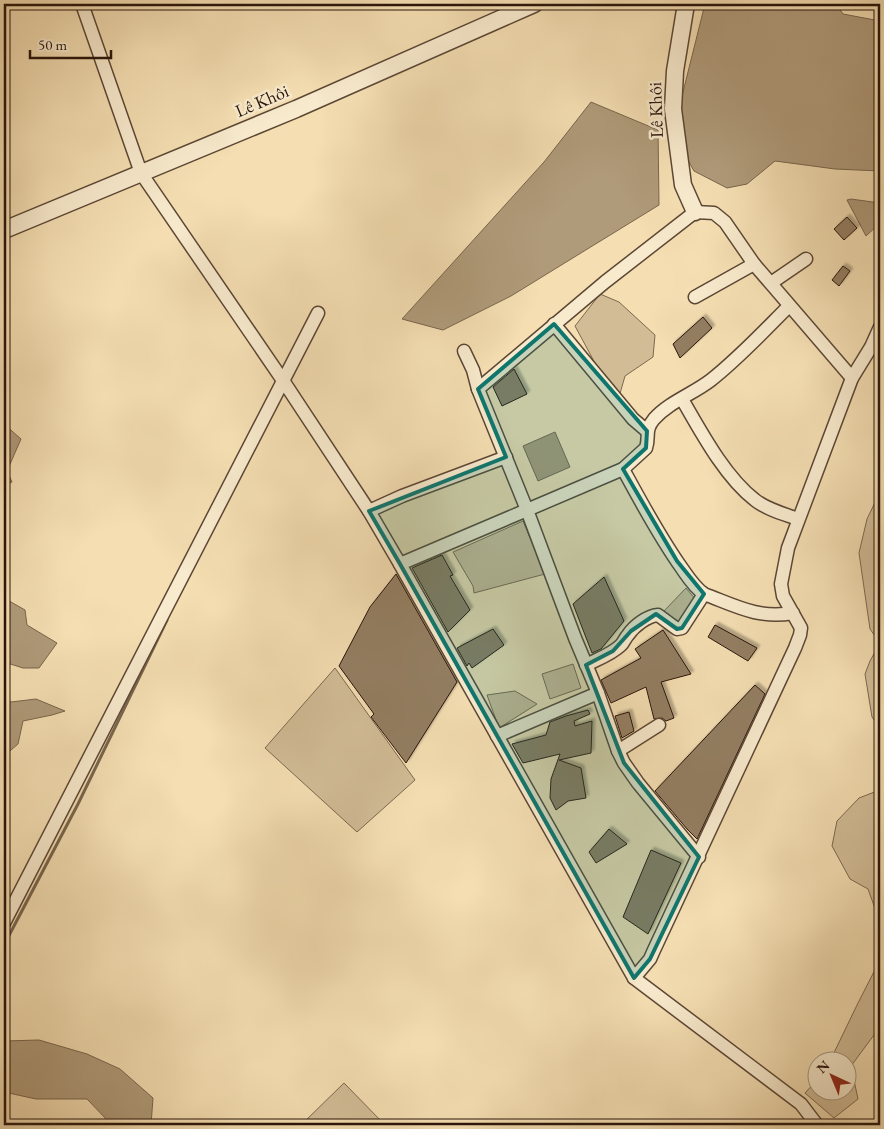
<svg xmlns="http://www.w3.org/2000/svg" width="884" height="1129" font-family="'EB Garamond',serif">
	<defs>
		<filter id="shadow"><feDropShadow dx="3" dy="-3" stdDeviation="1" flood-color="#0004"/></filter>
	</defs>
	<rect width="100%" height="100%" fill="#f4deb2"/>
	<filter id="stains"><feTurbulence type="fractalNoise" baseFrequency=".004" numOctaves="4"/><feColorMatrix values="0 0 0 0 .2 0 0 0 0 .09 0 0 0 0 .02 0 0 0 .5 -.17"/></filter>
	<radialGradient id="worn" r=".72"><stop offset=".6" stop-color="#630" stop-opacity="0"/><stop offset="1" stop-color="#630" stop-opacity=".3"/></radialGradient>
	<g fill="#d1bc96" stroke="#7d6850">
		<polygon points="600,294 619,302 655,335 653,357 625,376 617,404 575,326"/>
		<polygon points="880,492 880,729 872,717 865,674 870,661 880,643 870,629 859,553 867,519"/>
		<polygon points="523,521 545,574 474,593 473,586 453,552"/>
		<polygon points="686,588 696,600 678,626 664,611"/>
		<polygon points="573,664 581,688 550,699 542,674"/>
		<polygon points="335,668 415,780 357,832 265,748"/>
		<polygon points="515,691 537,704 499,728 487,695"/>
		<polygon points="880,779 880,873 874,879 880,888 880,937 877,914 868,889 850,879 832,846 837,821 859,798 877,791"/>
		<polygon points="880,960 880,1021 874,1035 851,1066 858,1099 834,1118 805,1093 816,1081 816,1092 846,1092 846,1062 830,1061 858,1003"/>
		<polygon points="344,1083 385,1125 301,1125"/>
	</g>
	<g fill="#af9a79" stroke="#79654d">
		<polygon points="705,4 836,4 843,14 880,21 880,171 835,169 775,161 747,184 727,188 694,171 685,155 680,104"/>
		<polygon points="591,102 658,130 659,205 511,296 443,330 402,319 544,162"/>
		<polygon points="851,199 880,203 880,223 866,236 847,200"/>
		<polygon points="4,424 21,439 7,471 12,482 4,486"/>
		<polygon points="555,432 570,467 538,481 523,446"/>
		<polygon points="4,598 25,610 27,625 57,643 39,668 23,668 4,662"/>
		<polygon points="4,698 11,702 36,699 65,711 52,715 23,721 18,744 4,756"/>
		<polygon points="39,1040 87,1054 120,1069 153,1098 151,1125 109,1125 108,1121 87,1099 36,1099 4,1092 4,1041"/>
	</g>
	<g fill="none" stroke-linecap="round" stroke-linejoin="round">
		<polyline stroke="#79654d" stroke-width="3" points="4,945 78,804 167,620"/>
	</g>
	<g fill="#937e62" stroke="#29150b" filter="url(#shadow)">
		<polygon points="847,217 857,228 844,240 834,229"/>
		<polygon points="843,266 850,271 839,286 832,280"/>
		<polygon points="703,317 712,328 680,358 673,344"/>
		<polygon points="514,369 527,394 502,406 493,387"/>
		<polygon points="442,555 453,575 450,576 470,610 448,632 412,568"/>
		<polygon points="396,574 457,682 406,763 371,717 374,714 339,666 370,607"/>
		<polygon points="604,577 624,621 601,649 592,653 573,604"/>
		<polygon points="715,625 757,648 748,661 708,637"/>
		<polygon points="493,629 504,645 472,668 469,663 467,666 457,648"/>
		<polygon points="663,630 691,674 661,682 674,718 666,721 662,718 654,719 646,687 611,703 601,680 641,658 635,649"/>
		<polygon points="755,685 765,694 697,839 687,829 655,791"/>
		<polygon points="588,710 590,714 574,721 575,726 592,721 591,753 559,760 581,768 586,798 568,801 556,810 550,798 551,779 560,754 523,763 512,744 546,735 550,722 566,716"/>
		<polygon points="629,712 634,731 622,738 615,716"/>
		<polygon points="609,829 627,844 596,863 589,852"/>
		<polygon points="651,850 681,863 648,934 623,917"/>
	</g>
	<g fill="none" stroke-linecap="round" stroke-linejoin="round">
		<defs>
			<g id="minor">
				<polyline points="82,4 141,173 284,382 369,511 400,564"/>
				<polyline points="771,283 806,259"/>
				<polyline points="695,297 754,264"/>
				<polyline points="554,324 633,419 647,431"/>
				<polyline points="464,351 473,370 478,389"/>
				<path d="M 682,399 C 701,432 725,477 755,500 C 766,509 784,514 798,519"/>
				<path d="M 623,469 C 641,502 659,536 681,567 C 688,577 694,587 704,594 C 736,606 758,619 793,613"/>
				<polyline points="369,511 402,496 506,457"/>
				<path d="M 586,665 C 598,659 612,654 621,645 C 624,642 625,638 628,635 C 634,626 647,616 658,615 L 677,629 L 682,628 L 704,594"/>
				<polyline points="497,736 598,693"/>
				<polyline points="618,751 659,725"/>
				<path d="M 699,857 L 638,783 L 624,763 L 618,751 L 598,693 L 575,638 L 527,510 L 623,469 L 646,448 C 650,436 644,431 654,419 C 669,402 693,394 711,380 C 739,358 764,331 789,306"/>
				<polyline points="4,923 318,313"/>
				<polyline points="634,978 650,959 654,950 795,648 800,635 801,628 783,596 781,584 788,548 852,378 871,347 880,327"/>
				<polyline points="817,1125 801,1104 634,978 400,564 527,510 478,389 605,282 695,212 714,213 725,222 754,264 852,378"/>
			</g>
			<g id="tertiary">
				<polyline points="686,4 675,71 673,109 683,185 695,212"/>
				<polyline points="4,230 296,109 534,4"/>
			</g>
		</defs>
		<use href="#minor" stroke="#5c4735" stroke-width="15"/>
		<use href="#tertiary" stroke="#5c4735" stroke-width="19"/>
		<use href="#minor" stroke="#f8eacd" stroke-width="12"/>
		<use href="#tertiary" stroke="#f8eacd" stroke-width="16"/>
	</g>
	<path fill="#0f766e" fill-opacity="0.2" stroke="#0f766e" stroke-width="4" stroke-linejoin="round" d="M 554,324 L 647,431 L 646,448 L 623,469 L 677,561 L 704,594 L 682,628 L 677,629 L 656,614 L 631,631 L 613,651 L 586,665 L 624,763 L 699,857 L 650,959 L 634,978 L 400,564 L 369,511 L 506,457 L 478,389 Z"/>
	<g text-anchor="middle" stroke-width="5" stroke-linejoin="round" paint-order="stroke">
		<g font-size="18" fill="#29150b" stroke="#f8eacd">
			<text transform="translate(262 101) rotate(-23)" y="6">Lê Khôi</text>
			<text transform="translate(656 110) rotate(-92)" y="6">Lê Khôi</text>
		</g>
	</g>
	<rect width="884" height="1129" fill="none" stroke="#f4deb2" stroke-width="20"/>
	<rect x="5" y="5" width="874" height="1119" fill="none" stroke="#29150b" stroke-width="2.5"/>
	<rect x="10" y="10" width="864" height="1109" fill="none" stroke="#29150b"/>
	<g transform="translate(832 1076) rotate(316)"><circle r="24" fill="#f8eacd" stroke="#a5957f"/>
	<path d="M0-4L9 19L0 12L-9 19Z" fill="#8f2418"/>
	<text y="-8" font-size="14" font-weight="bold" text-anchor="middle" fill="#29150b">N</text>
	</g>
	<path d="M30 50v8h81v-8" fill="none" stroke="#29150b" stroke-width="2.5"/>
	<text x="38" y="50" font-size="15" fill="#29150b" stroke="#f8eacd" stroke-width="4" paint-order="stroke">50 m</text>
	<rect width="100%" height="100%" filter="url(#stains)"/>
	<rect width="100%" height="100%" fill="url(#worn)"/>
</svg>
